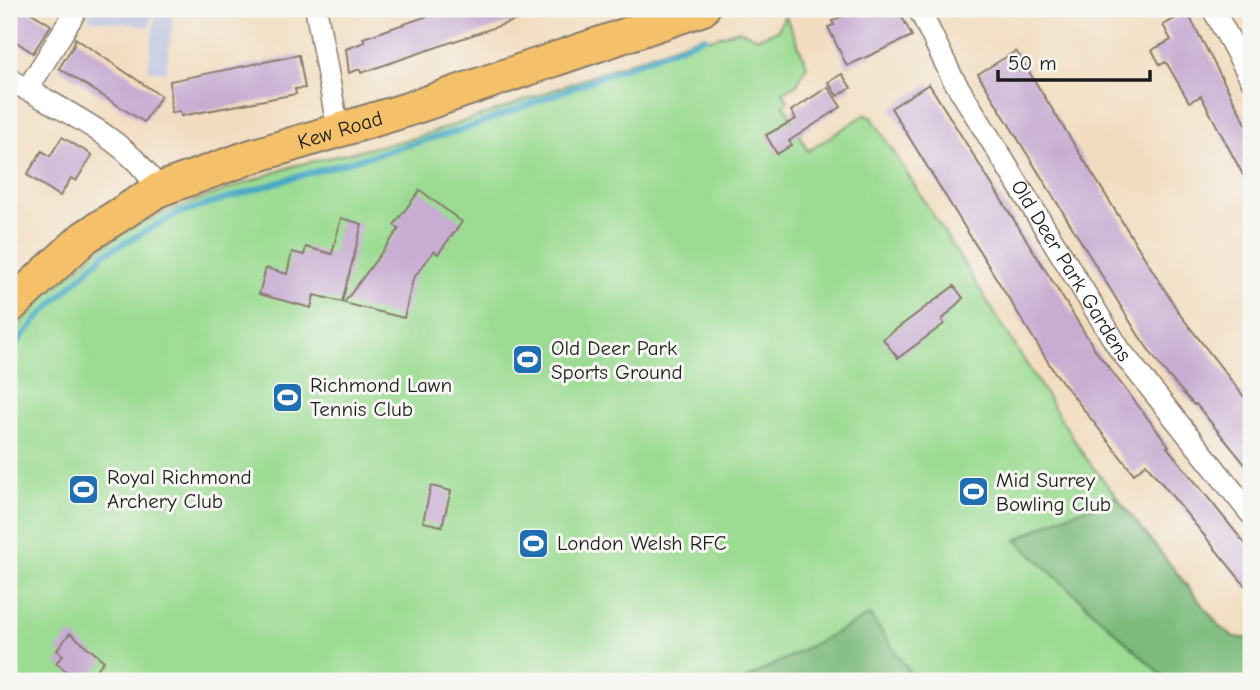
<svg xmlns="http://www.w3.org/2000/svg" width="1260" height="690" font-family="'Comic Neue',sans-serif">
	<rect width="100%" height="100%" fill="#f6f6f2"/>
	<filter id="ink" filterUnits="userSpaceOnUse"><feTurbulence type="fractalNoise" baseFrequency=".0143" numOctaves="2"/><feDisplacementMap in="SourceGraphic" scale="14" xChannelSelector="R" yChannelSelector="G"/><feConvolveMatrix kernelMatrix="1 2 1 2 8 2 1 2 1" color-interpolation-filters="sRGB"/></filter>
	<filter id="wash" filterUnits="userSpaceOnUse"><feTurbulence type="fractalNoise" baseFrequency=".00686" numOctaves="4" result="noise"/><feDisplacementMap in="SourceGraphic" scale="28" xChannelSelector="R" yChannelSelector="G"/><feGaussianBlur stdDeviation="1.57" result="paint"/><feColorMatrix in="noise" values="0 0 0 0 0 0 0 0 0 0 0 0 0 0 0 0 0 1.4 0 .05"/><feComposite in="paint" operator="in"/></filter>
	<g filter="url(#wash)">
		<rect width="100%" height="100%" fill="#f2dcbe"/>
		<g fill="#bdc3de">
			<polygon points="91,9 152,11 150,27 89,19"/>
			<polygon points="155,15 173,17 166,72 148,70"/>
		</g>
		<polygon fill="#9bdb92" stroke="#5c7c57" stroke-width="2" points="785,15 807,65 797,84 783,92 788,101 784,104 808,151 866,114 868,117 871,116 1085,457 1220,627 1234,637 1251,639 1251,681 9,681 9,337 50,292 97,251 135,226 168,211 293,166 414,138 490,113 701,36 711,39 739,30 758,38 778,30"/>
		<g fill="#7cbb7c" stroke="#4c6c4c" stroke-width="2">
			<polygon points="1116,497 1220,627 1234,637 1251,639 1251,681 1167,680 1016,540 1059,518"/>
			<polygon points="870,615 916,681 742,681"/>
		</g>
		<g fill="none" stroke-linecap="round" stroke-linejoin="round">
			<polyline stroke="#44a8c4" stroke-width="6" points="9,352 39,317 104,254 177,214 289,179 468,128 705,37"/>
		</g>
		<g id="blocks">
			<g fill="#c8acd2">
				<polygon points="9,9 25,9 51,25 33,53 9,37"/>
				<polygon points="448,9 539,9 540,12 361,73 360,69 349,73 346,49 365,42 363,38"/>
				<polygon points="856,9 898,9 912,36 847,66 828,27 834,25 832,21"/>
				<polygon points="1187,12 1251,133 1251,190 1201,96 1189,102 1166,62 1160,65 1152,50 1171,40 1163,25"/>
				<polygon points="75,38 161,96 144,122 59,68 74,45"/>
				<polygon points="1016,51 1181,316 1245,398 1251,393 1251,472 1196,404 1194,405 1163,370 1139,336 978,74"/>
				<polygon points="299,55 305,88 295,89 296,94 181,116 180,111 171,113 170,81"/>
				<polygon points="842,74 851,88 837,96 828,82"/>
				<polygon points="929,84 1096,351 1169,446 1167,447 1251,551 1251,593 1146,464 1134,474 1053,370 891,108"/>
				<polygon points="828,87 841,107 789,141 792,145 777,154 766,135 796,119 791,111"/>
				<polygon points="62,137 92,155 76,181 71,178 60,196 27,175 42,151 50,156"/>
				<polygon points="420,190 462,222 438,254 434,251 413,279 404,318 344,303 399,229 394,225"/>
				<polygon points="341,218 362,224 342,302 314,295 311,308 259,294 266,268 287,274 292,252 304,255 306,247 332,254"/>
				<polygon points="954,286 963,298 942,320 944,324 898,358 883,339"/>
				<polygon points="431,486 451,491 442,526 423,522"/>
				<polygon points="70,633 104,661 87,681 79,681 56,663 63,655 57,650"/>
			</g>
		</g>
	</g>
	<g filter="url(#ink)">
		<use href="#blocks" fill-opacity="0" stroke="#877c6d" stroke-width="2"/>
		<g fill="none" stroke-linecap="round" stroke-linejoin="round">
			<defs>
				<g id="minor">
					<polyline points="316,9 335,113 343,128"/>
					<path id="s1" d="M 919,9 L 952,77 L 1120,350 L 1251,514"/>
					<polyline points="1213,9 1251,79"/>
					<path d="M 9,79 C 57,108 131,139 158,190"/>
					<polyline points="27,90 77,9"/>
				</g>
				<g id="primary">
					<path id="s2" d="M 9,307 L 85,237 L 158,190 L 250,157 L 406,110 L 702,9"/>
				</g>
			</defs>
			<use href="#minor" stroke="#877c6d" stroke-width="24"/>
			<use href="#primary" stroke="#877c6d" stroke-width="37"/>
			<use href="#minor" stroke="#fff" stroke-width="21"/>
			<use href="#primary" stroke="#f4c16a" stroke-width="33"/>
		</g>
	</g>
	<defs>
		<symbol id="stadium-square" viewBox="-11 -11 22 22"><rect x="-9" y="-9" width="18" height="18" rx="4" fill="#1f6fb2" stroke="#f6f6f2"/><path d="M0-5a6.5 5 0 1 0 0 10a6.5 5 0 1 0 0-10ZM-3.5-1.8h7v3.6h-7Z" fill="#fff"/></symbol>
	</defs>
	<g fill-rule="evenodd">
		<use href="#stadium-square" x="510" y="342" width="35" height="35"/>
		<use href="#stadium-square" x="270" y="380" width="35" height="35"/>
		<use href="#stadium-square" x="66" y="472" width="35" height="35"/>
		<use href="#stadium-square" x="956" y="474" width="35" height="35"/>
		<use href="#stadium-square" x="516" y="526" width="35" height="35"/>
	</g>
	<g text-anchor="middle" stroke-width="6" stroke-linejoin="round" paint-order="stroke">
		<g font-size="21" fill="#1c1c1c" stroke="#f6f6f2">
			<text dy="7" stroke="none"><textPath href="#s2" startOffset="382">Kew Road</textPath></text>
			<text dy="7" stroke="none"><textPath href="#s1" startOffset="303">Old Deer Park Gardens</textPath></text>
		</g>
		<g font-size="21" fill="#1c1c1c" stroke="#f6f6f2" text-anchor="start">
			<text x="551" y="355">Old Deer Park<tspan x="551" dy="24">Sports Ground</tspan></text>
			<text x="310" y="392">Richmond Lawn<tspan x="310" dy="24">Tennis Club</tspan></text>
			<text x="107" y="484">Royal Richmond<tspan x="107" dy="24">Archery Club</tspan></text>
			<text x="996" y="487">Mid Surrey<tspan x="996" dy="24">Bowling Club</tspan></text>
			<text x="557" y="550">London Welsh RFC</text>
		</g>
	</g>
	<rect width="1260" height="690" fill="none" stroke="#f6f6f2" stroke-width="35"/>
	<path d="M998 70v10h152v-10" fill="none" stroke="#1c1c1c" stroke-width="3.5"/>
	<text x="1008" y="70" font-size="21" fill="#1c1c1c" stroke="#f6f6f2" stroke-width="5" paint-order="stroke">50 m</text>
</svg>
